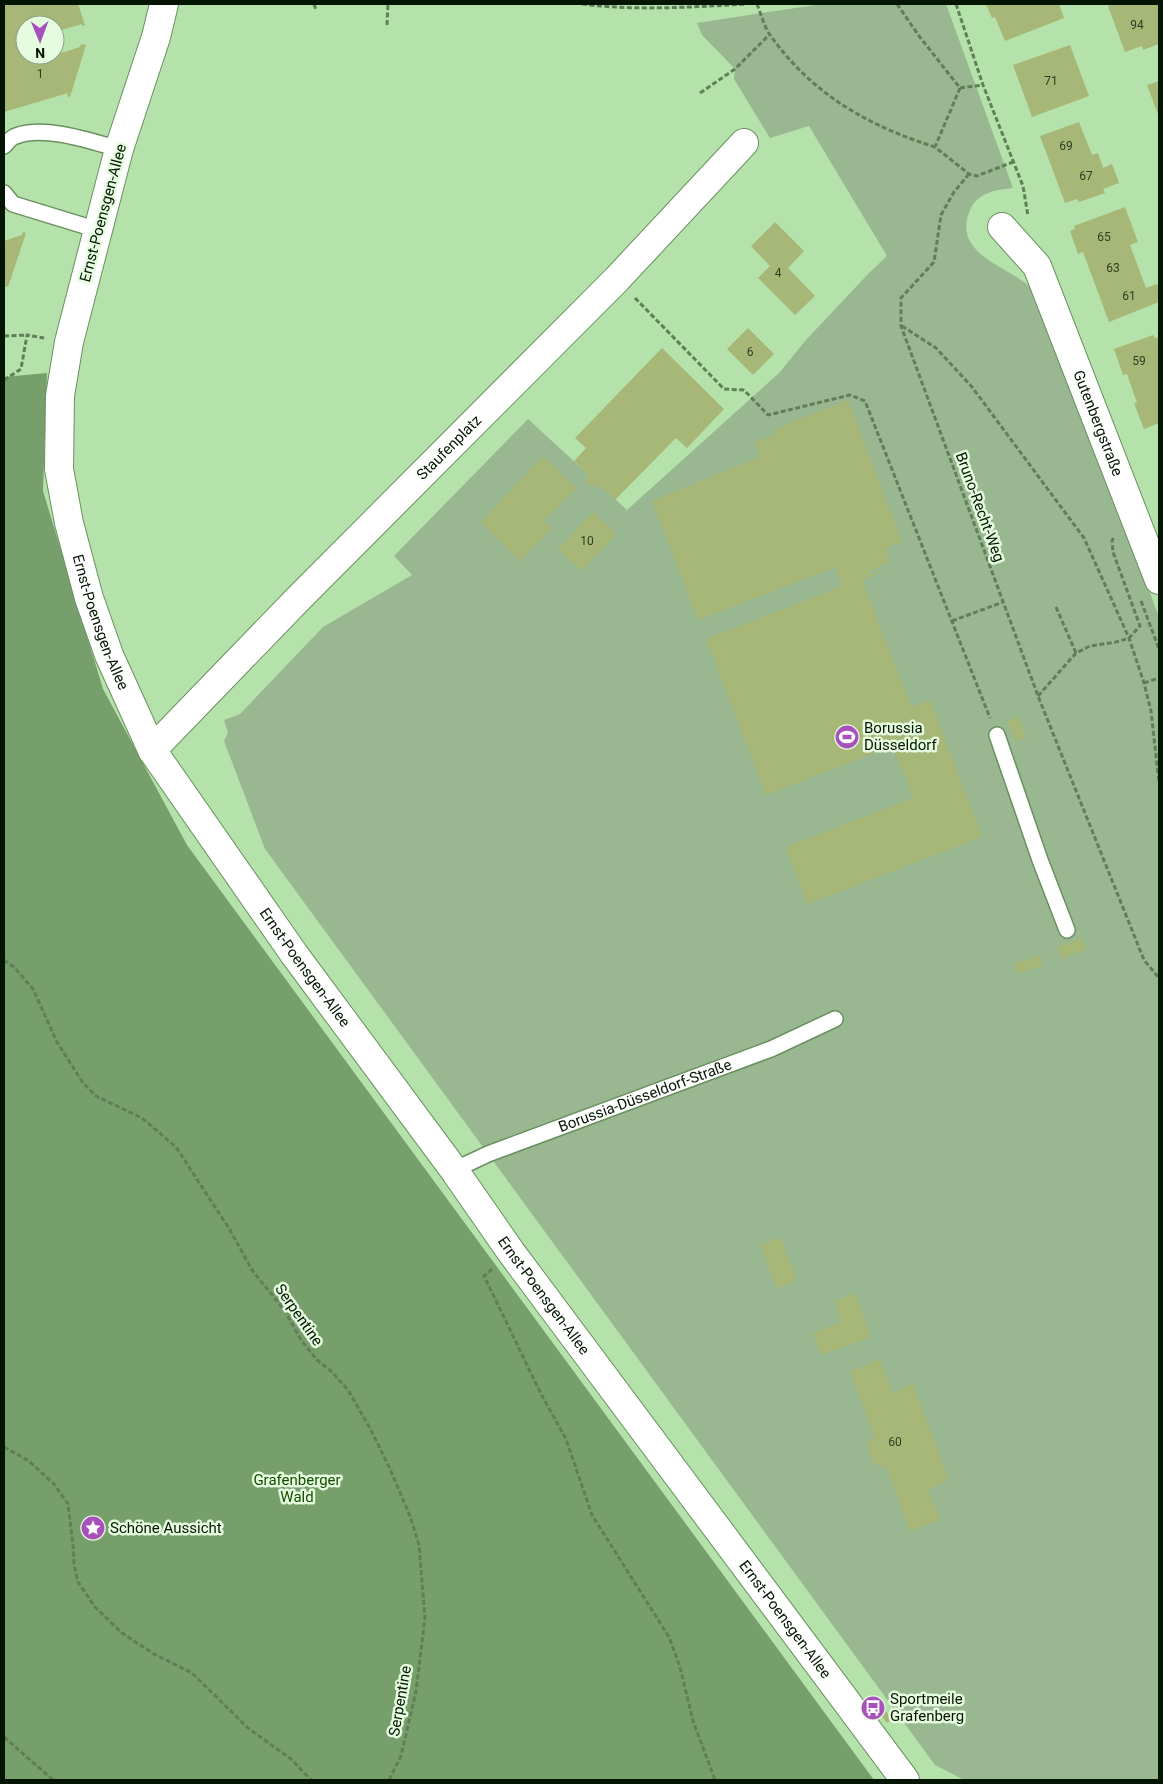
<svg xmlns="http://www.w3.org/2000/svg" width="1163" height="1784" font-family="Roboto,sans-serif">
	<rect width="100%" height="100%" fill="#b5e2aa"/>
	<path fill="#99b891" d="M 822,4 L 946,4 L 1013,188 C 996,190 978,192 970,210 C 953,251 998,263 1024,282 C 1031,287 1036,295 1042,302 L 1159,617 L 1159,1780 L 964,1780 L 935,1765 L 265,849 L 224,741 L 228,733 L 224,720 L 240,714 L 323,627 L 412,575 L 394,556 L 528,419 L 627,510 L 780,372 L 805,341 L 869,273 L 887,256 L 809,126 L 770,138 L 734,79 L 735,69 L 702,35 L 697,23 Z"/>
	<polygon fill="#769f6b" points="47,373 43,491 103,689 187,845 874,1780 4,1780 4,377"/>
	<g fill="#a7b777">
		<polygon points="4,4 78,4 85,25 82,26 82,24 55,32 55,25 25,25 25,55 55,55 55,34 61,53 80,47 81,44 86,45 70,97 67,96 68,93 4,112"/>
		<polygon points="986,4 1059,4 1064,18 1005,41 995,17 992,18"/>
		<polygon points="1113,4 1159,4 1159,44 1143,50 1142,46 1125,52 1108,6"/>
		<polygon points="1070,45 1089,96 1032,117 1013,65"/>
		<polygon points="1159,81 1159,117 1147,85"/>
		<polygon points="1079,122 1092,155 1098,153 1103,168 1112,164 1119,183 1103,189 1105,193 1079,202 1077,199 1065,203 1040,136"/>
		<polygon points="1125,207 1138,242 1130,245 1146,288 1157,284 1159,289 1159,302 1109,322 1083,252 1078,254 1070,231 1075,229 1074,226"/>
		<polygon points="775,222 804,251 788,268 815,296 795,315 758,278 770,266 751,246"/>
		<polygon points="23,232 26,233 8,287 4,286 5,281 4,280 4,241 22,235"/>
		<polygon points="748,328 774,354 753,375 727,349"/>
		<polygon points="1153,335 1155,338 1159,337 1159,423 1144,429 1134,403 1137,403 1127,374 1123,375 1114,349"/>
		<polygon points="662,348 724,409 687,448 676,438 615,500 598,484 593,488 585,480 589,475 574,461 586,448 575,438"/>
		<polygon points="848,400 902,542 885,548 890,562 869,571 870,575 880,571 881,573 862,580 911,707 930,700 982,837 807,904 786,847 913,798 893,746 766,795 706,639 843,586 836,567 698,620 652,501 760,457 755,442 776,434 774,429"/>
		<polygon points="543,456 576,488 544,521 552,528 520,561 481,522"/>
		<polygon points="593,512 616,534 582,571 558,549"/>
		<polygon points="1018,716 1026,737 1016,741 1007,721"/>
		<polygon points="1082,938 1086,949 1061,959 1057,947"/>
		<polygon points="1039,955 1043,965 1018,974 1014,964"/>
		<polygon points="780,1237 797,1280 777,1288 760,1245"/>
		<polygon points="855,1293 871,1337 821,1355 813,1333 842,1322 834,1301"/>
		<polygon points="880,1360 892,1393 913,1384 949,1480 928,1489 940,1520 910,1531 886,1466 882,1467 873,1463 867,1446 871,1439 875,1438 850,1371"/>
		<polygon points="882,1706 892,1719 887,1723 877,1710"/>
	</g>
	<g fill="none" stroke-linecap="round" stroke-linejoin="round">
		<defs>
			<g id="service">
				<path d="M 4,146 C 7,143 11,137 16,136 C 45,125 90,141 119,149"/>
				<polyline points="4,193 13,204 98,230"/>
				<polyline points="997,735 1040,860 1067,930"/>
				<path id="s1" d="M 454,1170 L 488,1154 L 771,1049 L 835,1019"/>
			</g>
			<g id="minor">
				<path id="s2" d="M 1002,227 L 1037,266 L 1159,580"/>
				<path id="s3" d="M 152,750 L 297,600 L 617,279 L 744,143"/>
			</g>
			<g id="tertiary">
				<path id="s4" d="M 164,4 L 156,37 L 119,149 L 98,230 L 69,342 L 60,396 L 59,469 L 69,523 L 89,598 L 109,655 L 152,750 L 294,954 L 454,1170 L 511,1252 L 905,1780"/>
			</g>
		</defs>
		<use href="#service" stroke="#68915e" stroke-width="18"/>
		<use href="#minor" stroke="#68915e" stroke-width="30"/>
		<use href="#tertiary" stroke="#68915e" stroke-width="30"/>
		<g stroke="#607f59" stroke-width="3" stroke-dasharray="5 2.5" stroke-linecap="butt">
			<polyline points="314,4 316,10"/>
			<path d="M 582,4 C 637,11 692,7 747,4"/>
			<path d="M 757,4 C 761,14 764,26 770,35 C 812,94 868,126 935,147"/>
			<polyline points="897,4 919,36 960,88"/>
			<polyline points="956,4 983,85 1023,186 1028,216"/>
			<polyline points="387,25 388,4"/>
			<polyline points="960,88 935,147 969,174 977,176 1013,162"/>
			<polyline points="960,88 983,85"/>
			<polyline points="700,93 735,69 770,34"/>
			<polyline points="969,174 954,192 941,215 934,262 901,298 901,326 1038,696 1144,960 1159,978"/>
			<polyline points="635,298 724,389 744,390 768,415 850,395 865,401 990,718"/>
			<polyline points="902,326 936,348 972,387 1084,538 1129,638 1144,683 1151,711 1159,782"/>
			<polyline points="4,336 27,335"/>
			<polyline points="4,380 21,369 27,335 44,338"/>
			<polyline points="1141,601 1159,649"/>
			<polyline points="1056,607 1076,653"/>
			<polyline points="952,621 1003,602"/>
			<polyline points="1144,683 1159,678"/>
			<polyline points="1038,696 1076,653 1090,646 1116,642 1129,638 1140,626 1113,552 1112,540 1114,538"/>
			<polyline points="4,960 14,967 33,989 57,1042 83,1083 96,1096 142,1118 176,1147 230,1230 252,1270 285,1311 301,1340 317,1360 331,1371 348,1390 371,1430 390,1469 410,1516 419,1545 425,1618 416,1691 401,1756 389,1780"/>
			<polyline points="492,1269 484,1276 541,1394 566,1439 592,1515 669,1637 680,1667 693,1721 715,1780"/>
			<polyline points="4,1447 29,1461 54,1484 68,1504 73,1544 74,1564 78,1582 95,1607 122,1633 154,1654 192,1673 248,1728 291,1759 311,1780"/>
			<polyline points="4,1737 53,1780"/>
		</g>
		<use href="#service" stroke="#fff" stroke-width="15"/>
		<use href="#minor" stroke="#fff" stroke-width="28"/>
		<use href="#tertiary" stroke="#fff" stroke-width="28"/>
	</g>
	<defs>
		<symbol id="stadium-disc" viewBox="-11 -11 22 22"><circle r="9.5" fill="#a850bc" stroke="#e5fcdf"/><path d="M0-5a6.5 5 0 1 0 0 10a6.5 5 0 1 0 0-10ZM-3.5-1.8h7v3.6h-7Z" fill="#fff"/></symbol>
		<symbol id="sight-disc" viewBox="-11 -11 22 22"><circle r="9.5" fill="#a850bc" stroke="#e5fcdf"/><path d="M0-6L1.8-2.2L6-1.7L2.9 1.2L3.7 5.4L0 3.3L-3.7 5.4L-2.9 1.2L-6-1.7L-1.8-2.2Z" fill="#fff"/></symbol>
		<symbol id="bus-disc" viewBox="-11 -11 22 22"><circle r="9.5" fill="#a850bc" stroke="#e5fcdf"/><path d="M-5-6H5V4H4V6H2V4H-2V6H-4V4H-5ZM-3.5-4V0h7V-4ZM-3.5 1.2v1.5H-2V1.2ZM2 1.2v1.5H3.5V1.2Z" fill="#fff"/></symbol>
	</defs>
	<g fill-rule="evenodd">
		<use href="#stadium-disc" x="833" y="723" width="28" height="28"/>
		<use href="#sight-disc" x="79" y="1514" width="28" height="28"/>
		<use href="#bus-disc" x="859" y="1694" width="28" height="28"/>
	</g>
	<g text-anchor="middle" stroke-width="5" stroke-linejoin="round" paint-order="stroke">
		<g font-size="12" fill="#2e3e20">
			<text x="1137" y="29">94</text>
			<text x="40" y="78">1</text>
			<text x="1051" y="85">71</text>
			<text x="1066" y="150">69</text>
			<text x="1086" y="180">67</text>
			<text x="1104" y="241">65</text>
			<text x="1113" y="272">63</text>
			<text x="778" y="277">4</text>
			<text x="1129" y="300">61</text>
			<text x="750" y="356">6</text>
			<text x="1139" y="365">59</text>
			<text x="587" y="545">10</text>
			<text x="895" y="1446">60</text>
		</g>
		<g font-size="15" fill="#051503" stroke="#e5fcdf">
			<text transform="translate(103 213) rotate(-75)" y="5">Ernst-Poensgen-Allee</text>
			<text dy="5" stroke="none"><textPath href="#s2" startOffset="221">Gutenbergstraße</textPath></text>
			<text dy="5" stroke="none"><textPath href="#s3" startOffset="424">Staufenplatz</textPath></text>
			<text transform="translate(980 507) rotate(70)" y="5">Bruno-Recht-Weg</text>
			<text dy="5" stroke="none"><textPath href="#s4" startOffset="638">Ernst-Poensgen-Allee</textPath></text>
			<text dy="5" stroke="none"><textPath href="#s4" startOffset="1042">Ernst-Poensgen-Allee</textPath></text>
			<text dy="5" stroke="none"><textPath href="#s1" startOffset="205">Borussia-Düsseldorf-Straße</textPath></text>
			<text dy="5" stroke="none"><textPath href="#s4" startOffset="1448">Ernst-Poensgen-Allee</textPath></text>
			<text transform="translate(299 1315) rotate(55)" y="5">Serpentine</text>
			<text dy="5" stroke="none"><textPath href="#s4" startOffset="1852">Ernst-Poensgen-Allee</textPath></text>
			<text transform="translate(400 1701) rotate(-80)" y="5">Serpentine</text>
		</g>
		<g font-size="15" fill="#051503" stroke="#e5fcdf" text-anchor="start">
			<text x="864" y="733">Borussia<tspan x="864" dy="17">Düsseldorf</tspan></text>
			<text x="110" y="1533">Schöne Aussicht</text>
			<text x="890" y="1704">Sportmeile<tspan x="890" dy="17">Grafenberg</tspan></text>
		</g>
		<g font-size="15" fill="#164e01" stroke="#e5fcdf">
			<text x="297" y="1485">Grafenberger<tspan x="297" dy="17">Wald</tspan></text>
		</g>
	</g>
	<rect width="1163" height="1784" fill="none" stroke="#051503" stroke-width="10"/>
	<g transform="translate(40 40) rotate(179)"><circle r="24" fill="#e5fcdf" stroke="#8ba087"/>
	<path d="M0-4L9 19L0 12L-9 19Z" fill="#a850bc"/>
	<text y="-8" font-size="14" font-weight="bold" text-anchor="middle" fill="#051503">N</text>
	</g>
</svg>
